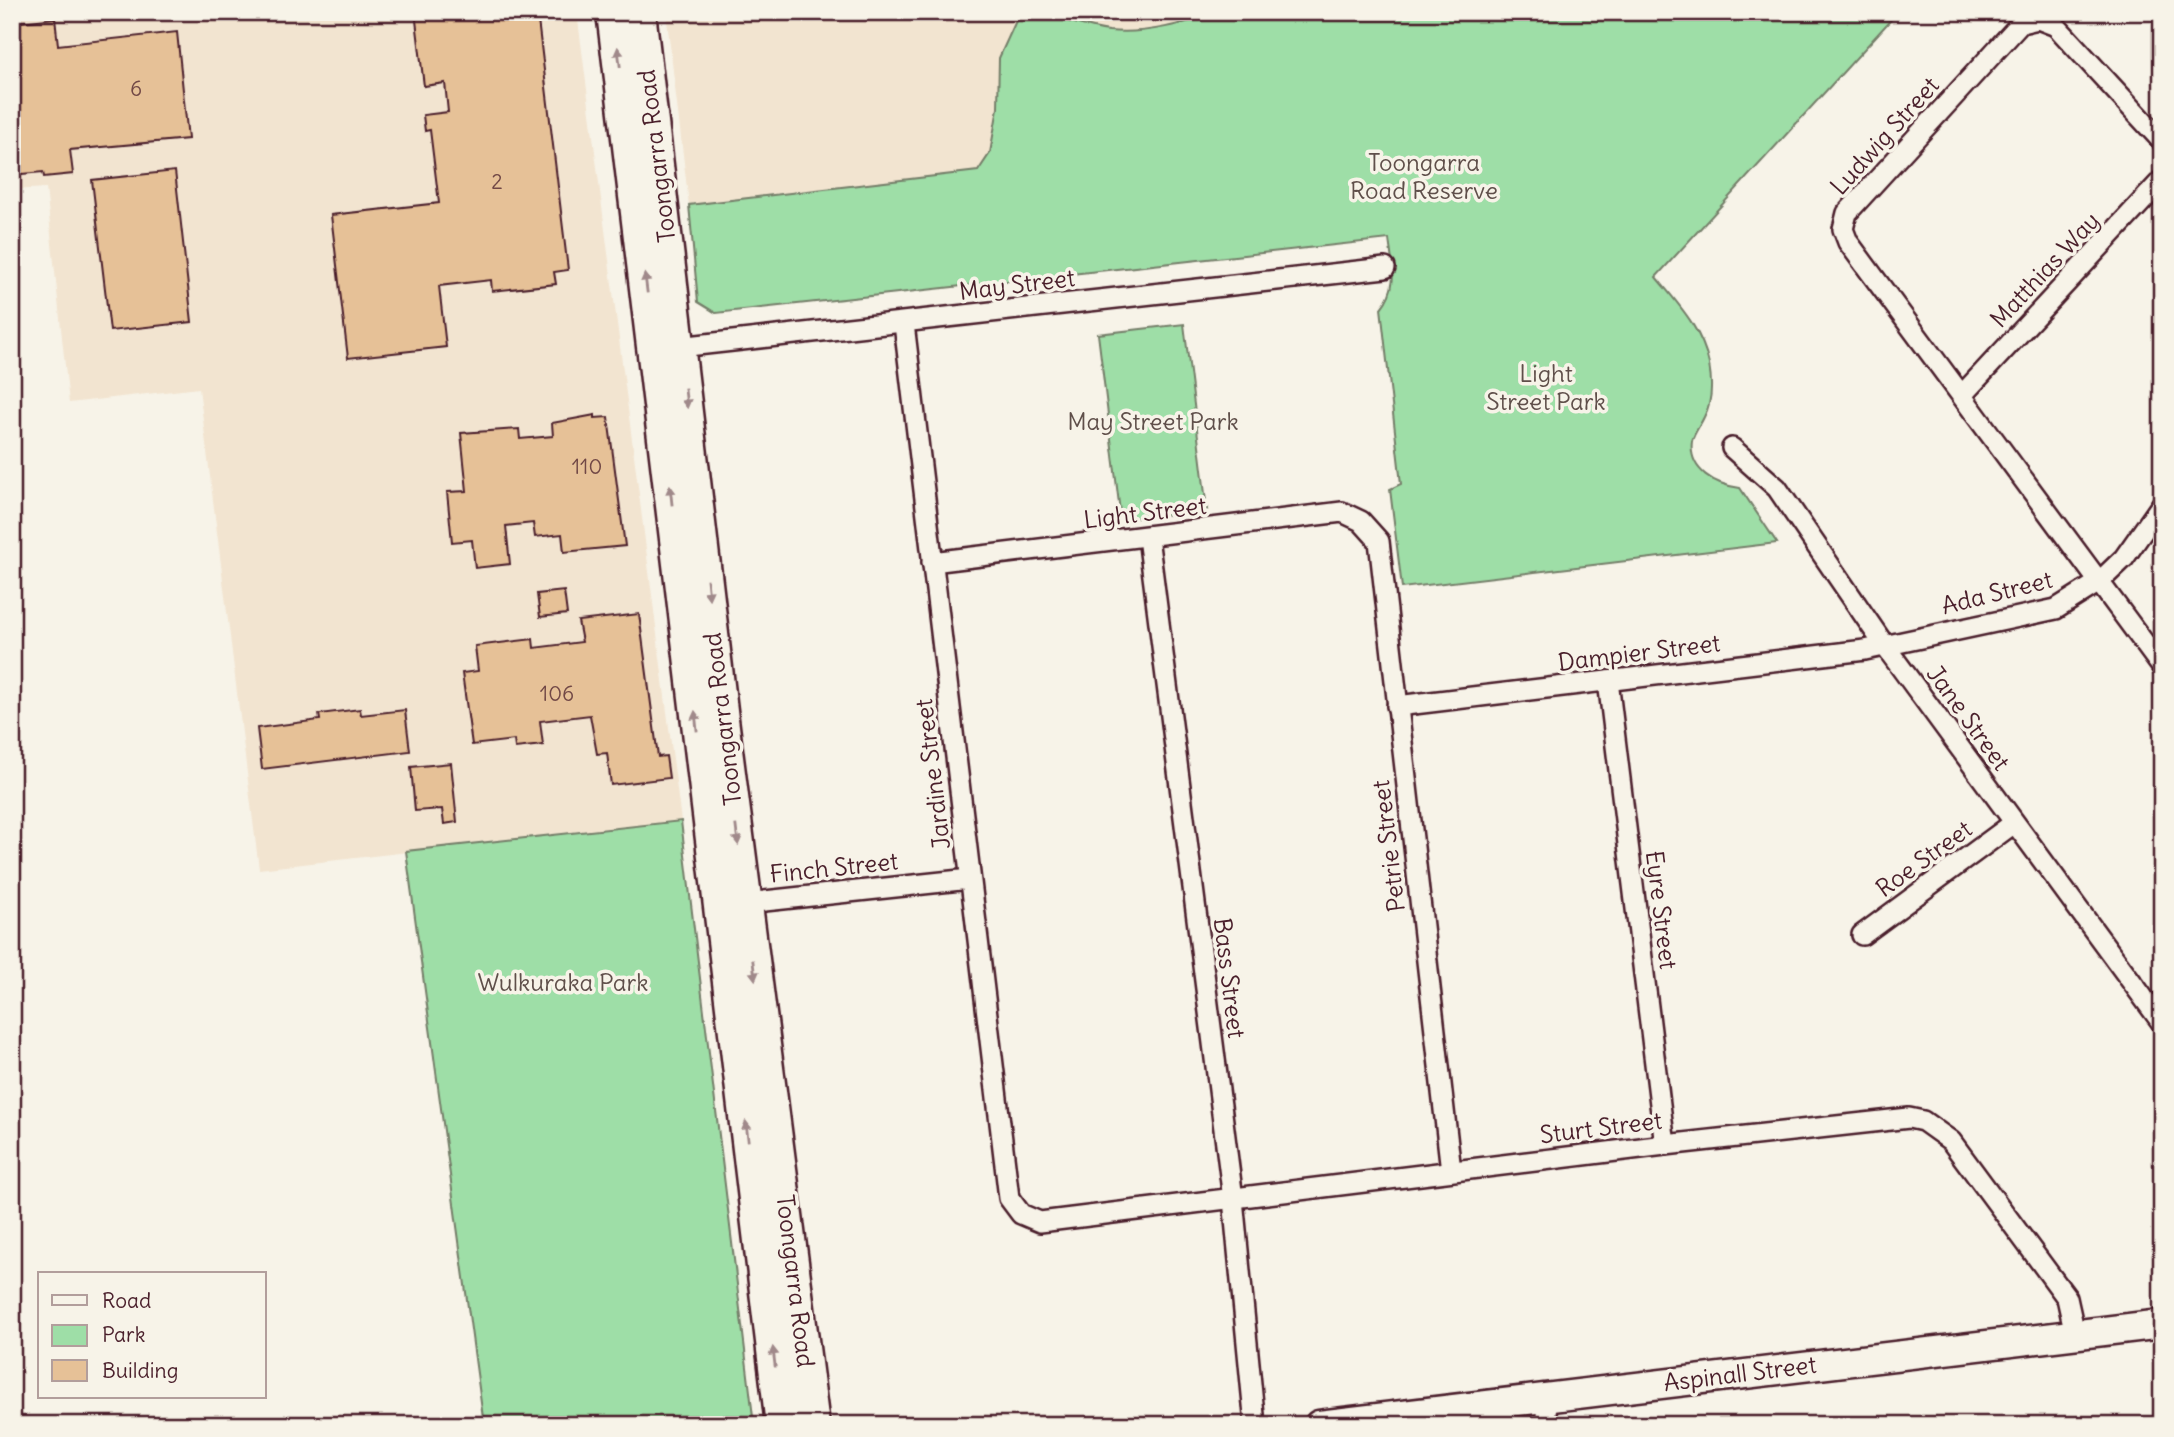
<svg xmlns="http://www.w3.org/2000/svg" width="2174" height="1437" font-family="Delius,sans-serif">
	<rect width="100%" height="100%" fill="#f7f3e8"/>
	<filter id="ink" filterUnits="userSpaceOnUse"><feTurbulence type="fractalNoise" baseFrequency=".0143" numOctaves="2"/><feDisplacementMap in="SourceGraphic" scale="14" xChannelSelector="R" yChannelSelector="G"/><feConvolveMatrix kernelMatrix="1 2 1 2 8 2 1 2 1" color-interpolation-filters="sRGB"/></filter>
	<g filter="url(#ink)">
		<g fill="#f2e4d0">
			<polygon points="12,12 577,12 681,821 259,869 199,388 69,403 46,188 12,190"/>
			<polygon points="666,12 1401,12 1464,115 689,205"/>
		</g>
		<g fill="#9edea7" stroke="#747e69" stroke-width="2">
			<path d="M 1020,12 C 1050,12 1079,27 1109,31 C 1146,35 1185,23 1220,12 L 1898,12 L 1656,277 C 1678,304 1702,329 1709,364 C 1712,381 1713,401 1704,417 C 1701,424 1694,433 1692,441 C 1688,471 1716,485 1740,488 L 1777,543 L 1402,588 L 1390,489 L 1401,484 L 1381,308 C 1399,286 1392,265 1389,239 L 716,313 L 698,302 L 689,205 L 978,171 L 990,153 L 998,108 L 999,58 Z"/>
			<polygon points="1184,324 1207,510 1121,520 1098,334"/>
			<polygon points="681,821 754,1425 484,1425 406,851"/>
		</g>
		<g fill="#e6c197" stroke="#4a1f2b" stroke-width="2">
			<polygon points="415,12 537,12 568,270 554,272 556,284 492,291 491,280 439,286 446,347 348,358 331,215 439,203 430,130 425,131 423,115 448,112 445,83 424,86"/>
			<polygon points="55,18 58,45 177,32 188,139 70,150 73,174 44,177 43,172 12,175 12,23"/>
			<polygon points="175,171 192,322 110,331 92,180"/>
			<polygon points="595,415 595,418 608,417 625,546 564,552 562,534 535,537 533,523 506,526 510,564 475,568 472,540 452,542 447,492 467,491 461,433 519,429 520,439 553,436 552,423"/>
			<polygon points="564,591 567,614 540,617 537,594"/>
			<polygon points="639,614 658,757 666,756 669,778 611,785 607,753 597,754 590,715 540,721 543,745 515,748 514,740 472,745 462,673 478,671 475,646 533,639 534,648 582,642 578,621"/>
			<polygon points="360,709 361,715 405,710 410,751 262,769 257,728 320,720 319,714"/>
			<polygon points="451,763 457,822 444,824 442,809 415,811 411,767"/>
		</g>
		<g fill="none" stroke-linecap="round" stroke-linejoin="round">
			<defs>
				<g id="street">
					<polyline points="2162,141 2056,26 2038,19 2021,23 1847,213 1843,229 1848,242 2162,667"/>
					<polyline points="904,324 1009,1198 1021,1214 1040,1222 1665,1145 1909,1118 1923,1121 1951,1141 2067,1298 2075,1334"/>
					<polyline points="670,348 1385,268"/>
					<polyline points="1963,394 2162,180"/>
					<polyline points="1732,448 1777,488 1885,646 2162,1023"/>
					<polyline points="1148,537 1233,1199 1255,1425"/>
					<polyline points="932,562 1342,512 1361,521 1379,541 1451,1171"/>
					<polyline points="1608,681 1665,1145"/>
					<polyline points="1397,706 1865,650 2056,609 2099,582 2124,558 2162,504"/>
					<polyline points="746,903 970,879"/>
					<polyline points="1862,935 2014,823"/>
					<polyline points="1545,1398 1547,1425"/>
				</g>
				<polyline id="secondary" points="1319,1425 2162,1324"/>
				<g id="primary">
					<polyline points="613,12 782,1425"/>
					<polyline points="639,12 722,719 813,1425"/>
				</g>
			</defs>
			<use href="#street" stroke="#4a1f2b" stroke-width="24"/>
			<use href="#secondary" stroke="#4a1f2b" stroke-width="33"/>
			<use href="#primary" stroke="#4a1f2b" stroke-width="37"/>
			<use href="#street" stroke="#f7f3e8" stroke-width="19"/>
			<use href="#secondary" stroke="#f7f3e8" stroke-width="28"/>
			<use href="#primary" stroke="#f7f3e8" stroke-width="32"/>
		</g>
		<defs><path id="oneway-solid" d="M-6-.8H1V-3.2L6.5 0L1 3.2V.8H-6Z" transform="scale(1.75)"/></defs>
		<g fill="#a0898a">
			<use href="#oneway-solid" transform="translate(619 57) rotate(-97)"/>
			<use href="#oneway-solid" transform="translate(646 283) rotate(-97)"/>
			<use href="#oneway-solid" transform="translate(686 398) rotate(83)"/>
			<use href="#oneway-solid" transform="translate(671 495) rotate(-96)"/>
			<use href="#oneway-solid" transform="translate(708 589) rotate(84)"/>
			<use href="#oneway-solid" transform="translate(696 721) rotate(-96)"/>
			<use href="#oneway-solid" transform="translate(737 835) rotate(83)"/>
			<use href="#oneway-solid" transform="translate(754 970) rotate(83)"/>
			<use href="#oneway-solid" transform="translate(747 1131) rotate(-97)"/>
			<use href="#oneway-solid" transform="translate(774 1357) rotate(-97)"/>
		</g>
	</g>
	<g text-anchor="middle" stroke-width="7" stroke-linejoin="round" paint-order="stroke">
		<g font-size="21" fill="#714846">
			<text x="136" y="96">6</text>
			<text x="497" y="189">2</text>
			<text x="587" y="474">110</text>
			<text x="557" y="701">106</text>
		</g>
		<g font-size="24" fill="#4a1f2b" stroke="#f7f3e8">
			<text transform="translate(1885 136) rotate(-48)" y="8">Ludwig Street</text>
			<text transform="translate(657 156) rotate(-97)" y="8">Toongarra Road</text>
			<text transform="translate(2045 270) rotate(-47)" y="8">Matthias Way</text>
			<text transform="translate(1017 285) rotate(-7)" y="8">May Street</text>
			<text transform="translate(1145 513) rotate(-7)" y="8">Light Street</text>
			<text transform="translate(1997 593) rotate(-14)" y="8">Ada Street</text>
			<text transform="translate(1639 653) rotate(-7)" y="8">Dampier Street</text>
			<text transform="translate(1968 718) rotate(54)" y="8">Jane Street</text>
			<text transform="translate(723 719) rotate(-97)" y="8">Toongarra Road</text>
			<text transform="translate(933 774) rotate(-97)" y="8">Jardine Street</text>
			<text transform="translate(1389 846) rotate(-97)" y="8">Petrie Street</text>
			<text transform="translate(1924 859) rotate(-36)" y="8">Roe Street</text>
			<text transform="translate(834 868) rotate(-6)" y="8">Finch Street</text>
			<text transform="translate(1661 910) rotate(83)" y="8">Eyre Street</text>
			<text transform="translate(1229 978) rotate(83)" y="8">Bass Street</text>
			<text transform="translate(1601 1128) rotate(-7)" y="8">Sturt Street</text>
			<text transform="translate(795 1281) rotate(83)" y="8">Toongarra Road</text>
			<text transform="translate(1740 1374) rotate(-7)" y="8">Aspinall Street</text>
		</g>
		<g font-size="24" fill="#5f4f4a" stroke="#f7f3e8">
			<text x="1424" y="171">Toongarra<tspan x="1424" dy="28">Road Reserve</tspan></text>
			<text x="1546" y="382">Light<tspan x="1546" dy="28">Street Park</tspan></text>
			<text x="1153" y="430">May Street Park</text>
			<text x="563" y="991">Wulkuraka Park</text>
		</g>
	</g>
	<rect width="2174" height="1437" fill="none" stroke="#f7f3e8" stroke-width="42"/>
	<rect x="21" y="21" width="2132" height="1395" fill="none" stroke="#4a1f2b" stroke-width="2.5" filter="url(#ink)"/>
	<rect x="38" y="1272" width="228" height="126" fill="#f7f3e8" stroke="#b29e9c" stroke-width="2"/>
	<rect x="52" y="1295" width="35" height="10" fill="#f7f3e8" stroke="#b29e9c" stroke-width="2"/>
	<text x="102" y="1308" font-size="21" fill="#4a1f2b">Road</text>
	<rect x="52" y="1325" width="35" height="21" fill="#9edea7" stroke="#b29e9c" stroke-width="2"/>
	<text x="102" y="1342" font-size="21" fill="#4a1f2b">Park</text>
	<rect x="52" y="1360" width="35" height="21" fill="#e6c197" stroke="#b29e9c" stroke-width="2"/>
	<text x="102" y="1378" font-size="21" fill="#4a1f2b">Building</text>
</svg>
